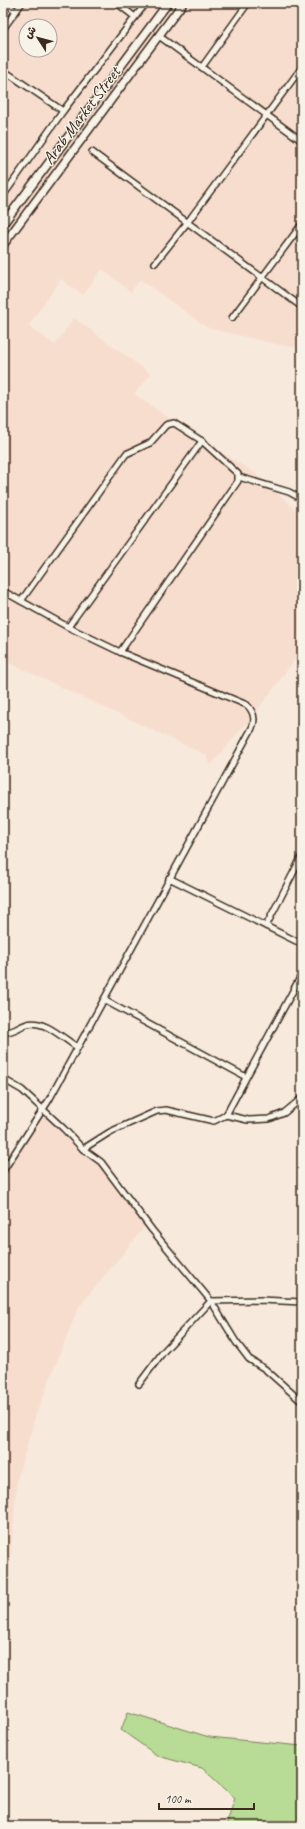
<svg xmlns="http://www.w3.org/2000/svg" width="305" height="1829" font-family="Caveat,'Playpen Sans Arabic',sans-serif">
	<rect width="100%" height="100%" fill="#f7e9dc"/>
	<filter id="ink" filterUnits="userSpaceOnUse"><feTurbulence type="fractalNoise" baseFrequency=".025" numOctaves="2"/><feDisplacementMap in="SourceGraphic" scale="8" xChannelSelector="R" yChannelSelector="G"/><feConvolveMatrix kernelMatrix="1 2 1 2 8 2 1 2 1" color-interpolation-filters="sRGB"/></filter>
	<g filter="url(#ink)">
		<g fill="#f7ddcd" fill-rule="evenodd">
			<path d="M 3,3 L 302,3 L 302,348 L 280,345 L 208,328 L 140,279 L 131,292 L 102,269 L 83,295 L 61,279 L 28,326 L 55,345 L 74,318 L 151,374 L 134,394 L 202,441 L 252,471 L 302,515 L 302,650 L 259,708 L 210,766 L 206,755 L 3,660 ZM 26,26 L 50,26 L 50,50 L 26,50 Z"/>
			<polygon points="43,1110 101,1162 147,1224 78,1308 36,1414 17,1479 4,1642 3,1171"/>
		</g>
		<polygon fill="#b8db96" stroke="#7a825a" points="128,1712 209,1737 302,1746 302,1826 226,1826 235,1798 202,1768 158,1756 121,1730"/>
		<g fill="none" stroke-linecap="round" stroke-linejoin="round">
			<defs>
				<g id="street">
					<polyline points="5,3 16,11"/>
					<polyline points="117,3 135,17"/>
					<polyline points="3,29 22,3"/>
					<polyline points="159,36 302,141"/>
					<polyline points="202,67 248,3"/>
					<polyline points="3,70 63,111"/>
					<polyline points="92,152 302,307"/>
					<polyline points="3,196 63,111 146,3"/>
					<polyline points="155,263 187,223 302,67"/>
					<polyline points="232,318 302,224"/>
					<polyline points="239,477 289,492 302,499"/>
					<path d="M 3,591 L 68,627 L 120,652 L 247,705 C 254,712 256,719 252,728 L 49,1100 L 3,1171"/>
					<polyline points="21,601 126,454 150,443 166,425 174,423 202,441 238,474 238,481 120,652"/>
					<polyline points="68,627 202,441"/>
					<polyline points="169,878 302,944"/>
					<polyline points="266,926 302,856"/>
					<polyline points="104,1000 246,1077"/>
					<path d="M 3,1032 C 13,1033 18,1027 27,1024 C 44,1019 64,1039 77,1047"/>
					<polyline points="3,1079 22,1090 64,1129 83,1149 101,1162 152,1230 211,1301 236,1342 249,1359 265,1369 302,1402"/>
					<polyline points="226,1115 302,974"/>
					<polyline points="83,1149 110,1132 157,1111 166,1110 214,1121 226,1115 248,1120 269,1119 284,1113 302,1098"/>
					<polyline points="139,1384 163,1352 211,1301 261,1300 302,1302"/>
				</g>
				<g id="secondary">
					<polyline points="3,224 168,3"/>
					<polyline points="3,245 183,3"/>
				</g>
			</defs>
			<use href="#street" stroke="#3b2a1e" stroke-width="8"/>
			<use href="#secondary" stroke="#3b2a1e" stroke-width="10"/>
			<use href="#street" stroke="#f7f3e8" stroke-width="5"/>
			<use href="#secondary" stroke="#f7f3e8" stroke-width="7"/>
		</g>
	</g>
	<g text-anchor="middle" stroke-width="3" stroke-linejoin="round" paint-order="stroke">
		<g font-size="17" fill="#3b2a1e" stroke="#f7f3e8">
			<text transform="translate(81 115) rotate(-53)" y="6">Arab Market Street</text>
		</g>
	</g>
	<rect width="305" height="1829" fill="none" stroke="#f7f3e8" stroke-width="16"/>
	<rect x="8" y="8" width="289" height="1813" fill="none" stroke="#3b2a1e" stroke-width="1.5" filter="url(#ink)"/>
	<g transform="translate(38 38) rotate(306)"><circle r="19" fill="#f7f3e8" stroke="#aca397"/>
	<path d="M0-3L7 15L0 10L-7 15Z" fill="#3b2a1e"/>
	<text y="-6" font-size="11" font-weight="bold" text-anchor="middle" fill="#3b2a1e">ش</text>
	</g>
	<path d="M159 1803v6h95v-6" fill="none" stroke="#3b2a1e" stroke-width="2"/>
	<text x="165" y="1803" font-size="12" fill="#3b2a1e" stroke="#f7f3e8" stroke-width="3" paint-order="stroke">100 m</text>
</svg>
